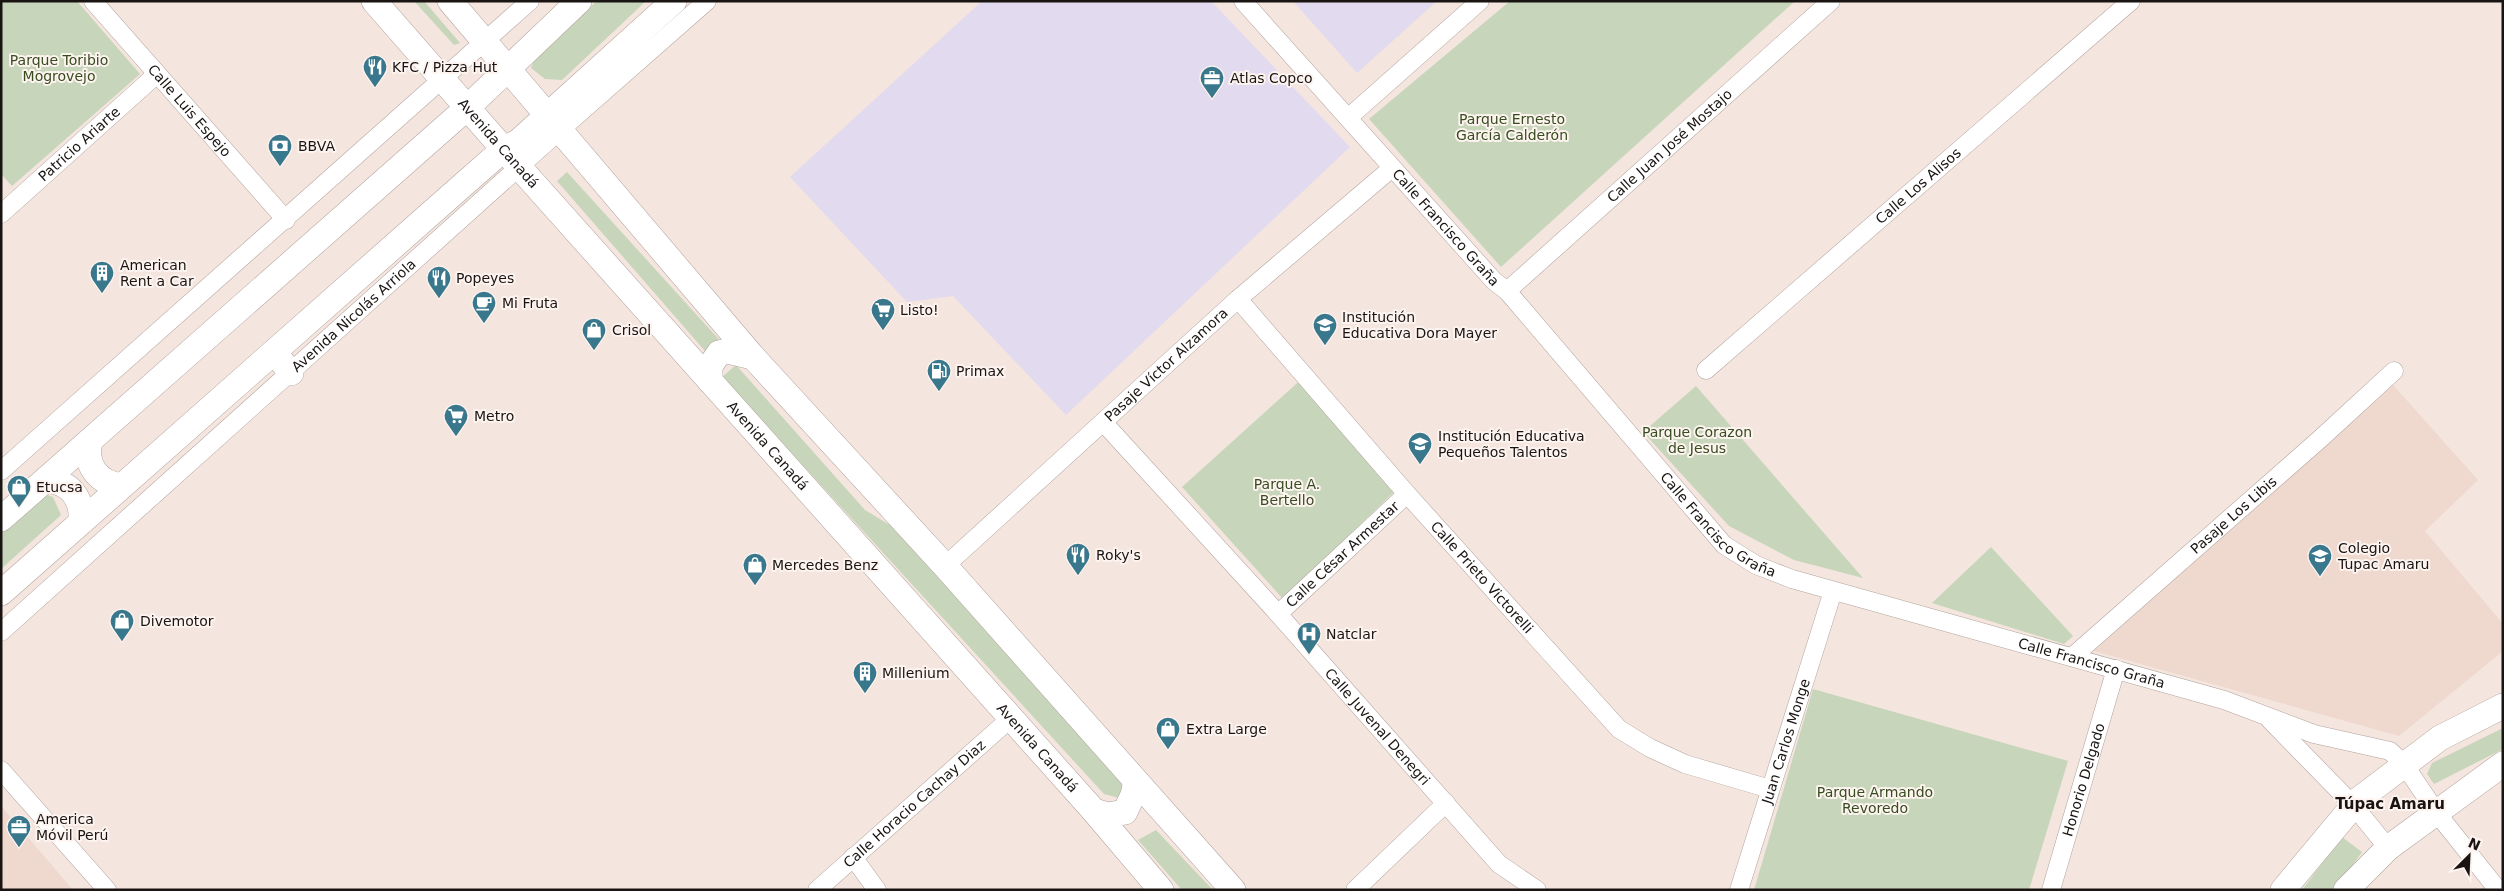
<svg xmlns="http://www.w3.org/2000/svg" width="2504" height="891" font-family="'DejaVu Sans',sans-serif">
	<rect width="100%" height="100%" fill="#f4e5de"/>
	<g fill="#efd8ce">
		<polygon points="2393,385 2478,480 2425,531 2503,624 2503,651 2399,736 2094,651"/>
		<polygon points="1,806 73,890 1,890"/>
	</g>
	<g fill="#e2daef">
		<polygon points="982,1 1211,1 1350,147 1066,415 953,296 907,302 790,177"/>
		<polygon points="1293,1 1437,1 1357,73"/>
	</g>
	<g fill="#c7d6bb">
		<polygon points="1,1 77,1 140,74 12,186 1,174"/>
		<polygon points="414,1 424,1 460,43 454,45"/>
		<polygon points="597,1 646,1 562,80 545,79 531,68 536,55"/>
		<polygon points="1510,1 1795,1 1501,267 1369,119"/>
		<polygon points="567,172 724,345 705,351 557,181"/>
		<polygon points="736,365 865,510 893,527 1124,777 1127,788 1119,798 1104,794 722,377"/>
		<polygon points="1305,376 1400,486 1283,599 1182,487"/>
		<polygon points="1696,386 1863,578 1794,560 1729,526 1643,432"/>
		<polygon points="42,493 53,497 61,515 1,569 1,531"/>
		<polygon points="1991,547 2073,636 2064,644 1932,603"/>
		<polygon points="1813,689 2068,761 2029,890 1754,890"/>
		<polygon points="2503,728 2503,749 2434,784 2427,774 2432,763"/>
		<polygon points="1156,830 1213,890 1182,890 1138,840"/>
		<polygon points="2342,837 2362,852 2335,890 2302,890"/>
	</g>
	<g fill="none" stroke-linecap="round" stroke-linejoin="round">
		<defs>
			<g id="minor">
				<path id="s1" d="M 93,1 L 286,220"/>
				<path id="s2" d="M 1243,1 L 1494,281 L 1507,291 L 1724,545 L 1756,565 L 1792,579 L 2224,700 L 2314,734 L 2390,751 L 2404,764 L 2436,812 L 2498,890"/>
				<polyline points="1348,118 1480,1"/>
				<path id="s3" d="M 1,214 L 157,74"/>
				<path id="s4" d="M 1507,291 L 1831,1"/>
				<path id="s5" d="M 1238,299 L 1407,494 L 1619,729 L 1650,748 L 1685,764 L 1770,789"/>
				<path id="s6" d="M 1706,370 L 2131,1"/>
				<path id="s7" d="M 1103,422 L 1272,607 L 1499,864 L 1537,890"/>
				<polyline points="1,471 530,1"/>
				<path id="s8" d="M 945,566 L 1238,299 L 1392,168"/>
				<path id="s9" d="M 1278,614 L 1407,494"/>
				<path id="s10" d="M 1,632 L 559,131 L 707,1"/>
				<path id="s11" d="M 2072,657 L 2320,439 L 2394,371"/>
				<polyline points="2270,720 2354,806 2388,848"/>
				<polyline points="1,770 107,890"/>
				<polyline points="853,857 877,890"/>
				<path id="s12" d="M 817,890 L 1011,718"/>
				<polyline points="1355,890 1446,803"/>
				<path id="s13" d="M 1739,890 L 1833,591"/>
				<path id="s14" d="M 2051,890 L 2116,669"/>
			</g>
			<g id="secondary">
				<path id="s15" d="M 374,1 L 520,168 L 1094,811 L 1161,890"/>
				<polyline points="450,1 753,357 945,566 1233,890"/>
				<polyline points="274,352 291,373"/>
				<polyline points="710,381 710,366 719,353 728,351 753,357"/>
				<path d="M 90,441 C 84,465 98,483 122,486"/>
				<path d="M 46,480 C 70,482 83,498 81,522"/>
				<polyline points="1,519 468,107 579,1"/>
				<polyline points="1,593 464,184 504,149 518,142 674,1"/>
				<polyline points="1094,811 1108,815 1125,812 1133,795 1136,781"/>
				<polyline points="2283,890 2358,800 2440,738 2503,706"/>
				<polyline points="2346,890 2388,848 2503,764"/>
			</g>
		</defs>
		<use href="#minor" stroke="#b2a39d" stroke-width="19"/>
		<use href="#secondary" stroke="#b2a39d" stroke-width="26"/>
		<use href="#minor" stroke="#fff" stroke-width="18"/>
		<use href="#secondary" stroke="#fff" stroke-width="25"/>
	</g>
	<defs>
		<symbol id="restaurant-pin" viewBox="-11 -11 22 30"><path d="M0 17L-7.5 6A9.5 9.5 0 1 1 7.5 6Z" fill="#38778c" stroke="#fdf3ef"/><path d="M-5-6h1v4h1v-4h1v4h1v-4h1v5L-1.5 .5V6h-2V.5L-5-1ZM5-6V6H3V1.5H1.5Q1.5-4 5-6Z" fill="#fff"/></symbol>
		<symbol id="office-pin" viewBox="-11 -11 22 30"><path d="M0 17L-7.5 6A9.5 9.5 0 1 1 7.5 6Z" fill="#38778c" stroke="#fdf3ef"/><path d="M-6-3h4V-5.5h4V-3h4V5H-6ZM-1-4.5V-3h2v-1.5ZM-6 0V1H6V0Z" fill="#fff"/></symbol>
		<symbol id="bank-pin" viewBox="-11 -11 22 30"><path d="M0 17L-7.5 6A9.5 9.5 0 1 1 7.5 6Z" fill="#38778c" stroke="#fdf3ef"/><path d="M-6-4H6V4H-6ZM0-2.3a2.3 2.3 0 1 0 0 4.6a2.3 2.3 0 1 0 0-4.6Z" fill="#fff"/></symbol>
		<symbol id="building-pin" viewBox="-11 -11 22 30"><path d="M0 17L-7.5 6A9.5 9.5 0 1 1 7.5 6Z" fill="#38778c" stroke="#fdf3ef"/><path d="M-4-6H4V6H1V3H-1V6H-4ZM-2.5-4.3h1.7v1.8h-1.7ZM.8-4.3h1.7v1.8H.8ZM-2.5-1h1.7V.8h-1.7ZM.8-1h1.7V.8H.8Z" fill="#fff"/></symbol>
		<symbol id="cafe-pin" viewBox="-11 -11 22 30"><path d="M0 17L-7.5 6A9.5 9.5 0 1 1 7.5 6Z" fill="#38778c" stroke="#fdf3ef"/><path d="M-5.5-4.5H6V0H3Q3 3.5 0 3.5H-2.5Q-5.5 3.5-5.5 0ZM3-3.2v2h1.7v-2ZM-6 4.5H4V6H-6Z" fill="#fff"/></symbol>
		<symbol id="supermarket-pin" viewBox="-11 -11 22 30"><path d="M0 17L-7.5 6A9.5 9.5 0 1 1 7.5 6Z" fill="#38778c" stroke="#fdf3ef"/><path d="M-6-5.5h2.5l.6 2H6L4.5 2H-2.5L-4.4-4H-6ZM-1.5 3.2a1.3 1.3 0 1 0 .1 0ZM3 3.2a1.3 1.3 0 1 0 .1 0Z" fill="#fff"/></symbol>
		<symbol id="school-pin" viewBox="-11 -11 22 30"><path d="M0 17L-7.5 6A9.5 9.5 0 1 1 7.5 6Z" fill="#38778c" stroke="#fdf3ef"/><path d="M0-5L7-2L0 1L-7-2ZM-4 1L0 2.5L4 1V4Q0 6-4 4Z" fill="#fff"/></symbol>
		<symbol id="shop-pin" viewBox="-11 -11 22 30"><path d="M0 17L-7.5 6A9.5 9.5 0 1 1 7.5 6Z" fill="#38778c" stroke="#fdf3ef"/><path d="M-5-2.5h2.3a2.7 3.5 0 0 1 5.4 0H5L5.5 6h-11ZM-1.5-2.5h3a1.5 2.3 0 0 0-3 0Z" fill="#fff"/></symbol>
		<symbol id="fuel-pin" viewBox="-11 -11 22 30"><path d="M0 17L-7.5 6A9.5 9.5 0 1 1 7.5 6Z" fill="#38778c" stroke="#fdf3ef"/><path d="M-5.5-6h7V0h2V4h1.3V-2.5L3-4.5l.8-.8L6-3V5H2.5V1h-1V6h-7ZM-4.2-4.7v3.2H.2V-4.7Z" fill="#fff"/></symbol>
		<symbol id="hospital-pin" viewBox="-11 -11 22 30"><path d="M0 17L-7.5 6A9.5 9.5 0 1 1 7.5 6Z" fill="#38778c" stroke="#fdf3ef"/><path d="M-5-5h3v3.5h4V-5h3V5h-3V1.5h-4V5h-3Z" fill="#fff"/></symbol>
	</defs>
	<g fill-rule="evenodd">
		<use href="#restaurant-pin" x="361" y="53" width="28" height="38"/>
		<use href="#office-pin" x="1198" y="64" width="28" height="38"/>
		<use href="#bank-pin" x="266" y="132" width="28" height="38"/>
		<use href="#building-pin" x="88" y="259" width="28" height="38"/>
		<use href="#restaurant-pin" x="425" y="264" width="28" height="38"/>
		<use href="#cafe-pin" x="470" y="289" width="28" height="38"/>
		<use href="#supermarket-pin" x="869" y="296" width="28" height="38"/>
		<use href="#school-pin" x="1311" y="311" width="28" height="38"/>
		<use href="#shop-pin" x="580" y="316" width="28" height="38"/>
		<use href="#fuel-pin" x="925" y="357" width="28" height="38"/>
		<use href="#supermarket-pin" x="442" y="402" width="28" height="38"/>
		<use href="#school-pin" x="1406" y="430" width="28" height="38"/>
		<use href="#shop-pin" x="5" y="473" width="28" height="38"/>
		<use href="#restaurant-pin" x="1064" y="541" width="28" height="38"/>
		<use href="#school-pin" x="2306" y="542" width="28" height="38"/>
		<use href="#shop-pin" x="741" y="551" width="28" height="38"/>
		<use href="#shop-pin" x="108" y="607" width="28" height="38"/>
		<use href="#hospital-pin" x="1295" y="620" width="28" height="38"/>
		<use href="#building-pin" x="851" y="659" width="28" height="38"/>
		<use href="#shop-pin" x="1154" y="715" width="28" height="38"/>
		<use href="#office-pin" x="5" y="813" width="28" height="38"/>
	</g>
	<g text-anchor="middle" stroke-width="4" stroke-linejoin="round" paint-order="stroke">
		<g font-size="14" fill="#364c1f" stroke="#fdf3ef">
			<text x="59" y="65">Parque Toribio<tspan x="59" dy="16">Mogrovejo</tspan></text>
			<text x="1512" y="124">Parque Ernesto<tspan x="1512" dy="16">García Calderón</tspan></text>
			<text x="1697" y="437">Parque Corazon<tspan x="1697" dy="16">de Jesus</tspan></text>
			<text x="1287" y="489">Parque A.<tspan x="1287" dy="16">Bertello</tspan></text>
			<text x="1875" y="797">Parque Armando<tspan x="1875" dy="16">Revoredo</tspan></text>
		</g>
		<g font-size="14" fill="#191412" stroke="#fdf3ef" text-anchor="start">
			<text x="392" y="72">KFC / Pizza Hut</text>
			<text x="1230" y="83">Atlas Copco</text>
			<text x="298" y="151">BBVA</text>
			<text x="120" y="270">American<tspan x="120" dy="16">Rent a Car</tspan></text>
			<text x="456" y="283">Popeyes</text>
			<text x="502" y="308">Mi Fruta</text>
			<text x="900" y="315">Listo!</text>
			<text x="1342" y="322">Institución<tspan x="1342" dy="16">Educativa Dora Mayer</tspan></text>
			<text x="612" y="335">Crisol</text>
			<text x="956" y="376">Primax</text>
			<text x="474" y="421">Metro</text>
			<text x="1438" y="441">Institución Educativa<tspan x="1438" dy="16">Pequeños Talentos</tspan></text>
			<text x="36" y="492">Etucsa</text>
			<text x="2338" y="553">Colegio<tspan x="2338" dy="16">Tupac Amaru</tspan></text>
			<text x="1096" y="560">Roky's</text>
			<text x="772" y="570">Mercedes Benz</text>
			<text x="140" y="626">Divemotor</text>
			<text x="1326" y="639">Natclar</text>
			<text x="882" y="678">Millenium</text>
			<text x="1186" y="734">Extra Large</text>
			<text x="36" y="824">America<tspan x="36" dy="16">Móvil Perú</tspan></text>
		</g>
		<g font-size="14" fill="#191412" stroke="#fdf3ef">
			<text dy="5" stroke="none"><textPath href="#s1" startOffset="146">Calle Luis Espejo</textPath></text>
			<text dy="5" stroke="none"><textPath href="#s15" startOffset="189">Avenida Canadá</textPath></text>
			<text dy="5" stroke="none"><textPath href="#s3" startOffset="105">Patricio Ariarte</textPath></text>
			<text dy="5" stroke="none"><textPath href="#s4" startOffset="218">Calle Juan José Mostajo</textPath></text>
			<text dy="5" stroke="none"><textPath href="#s6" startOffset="281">Calle Los Alisos</textPath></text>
			<text dy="5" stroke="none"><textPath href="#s2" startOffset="304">Calle Francisco Graña</textPath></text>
			<text dy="5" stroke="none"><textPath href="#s10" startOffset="474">Avenida Nicolás Arriola</textPath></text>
			<text dy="5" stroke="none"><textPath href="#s8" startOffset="299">Pasaje Víctor Alzamora</textPath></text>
			<text dy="5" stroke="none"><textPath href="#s15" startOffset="594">Avenida Canadá</textPath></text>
			<text dy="5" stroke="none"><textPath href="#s11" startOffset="215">Pasaje Los Libis</textPath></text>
			<text dy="5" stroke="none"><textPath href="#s2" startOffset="709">Calle Francisco Graña</textPath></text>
			<text dy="5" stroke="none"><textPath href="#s9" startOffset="88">Calle César Armestar</textPath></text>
			<text dy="5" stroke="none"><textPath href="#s5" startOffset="370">Calle Prieto Victorelli</textPath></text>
			<text dy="5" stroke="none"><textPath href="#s2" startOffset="1114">Calle Francisco Graña</textPath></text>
			<text dy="5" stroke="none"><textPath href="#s7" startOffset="410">Calle Juvenal Denegri</textPath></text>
			<text dy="5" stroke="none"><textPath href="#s13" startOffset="156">Juan Carlos Monge</textPath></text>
			<text dy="5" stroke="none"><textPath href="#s15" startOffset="999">Avenida Canadá</textPath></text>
			<text dy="5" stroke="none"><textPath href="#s14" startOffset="115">Honorio Delgado</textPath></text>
			<text dy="5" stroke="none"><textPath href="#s12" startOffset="130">Calle Horacio Cachay Diaz</textPath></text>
		</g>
		<g font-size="15" font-weight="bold" fill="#191412" stroke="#fdf3ef">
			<text x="2390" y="809">Túpac Amaru</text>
		</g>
	</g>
	<rect width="2504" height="891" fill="none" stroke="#191412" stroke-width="5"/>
	<g transform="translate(2469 856) rotate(24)" stroke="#fdf3ef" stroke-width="4" paint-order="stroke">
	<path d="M0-4L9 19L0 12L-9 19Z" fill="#191412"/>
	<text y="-8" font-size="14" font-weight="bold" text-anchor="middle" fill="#191412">N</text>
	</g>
</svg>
